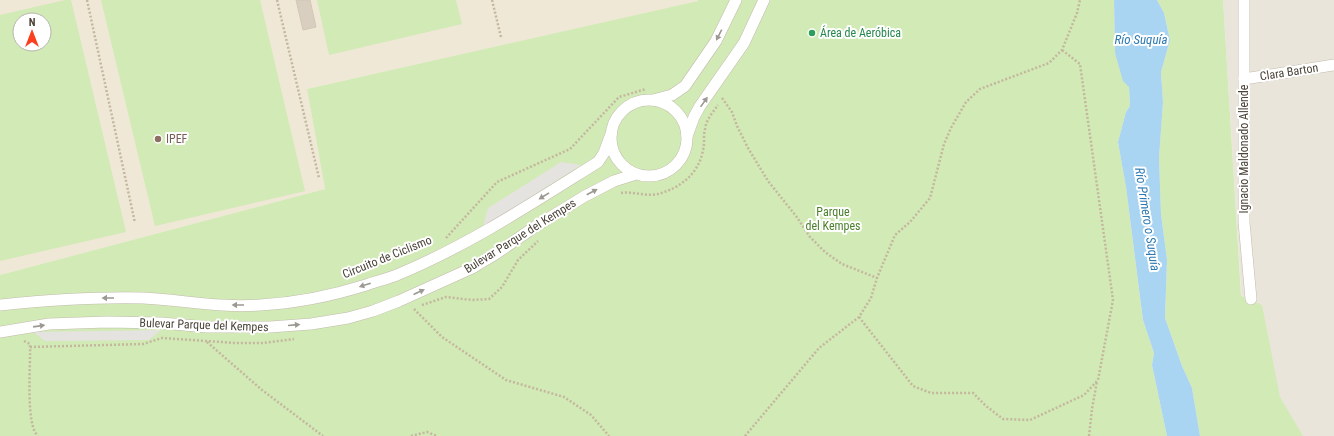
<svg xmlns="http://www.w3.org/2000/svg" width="1334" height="436" font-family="'Roboto Condensed',sans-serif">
	<rect width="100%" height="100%" fill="#f6f3ec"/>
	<polygon fill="#eae5da" points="1223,0 1334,0 1334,436 1250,436"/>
	<path fill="#efe8d6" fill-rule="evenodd" d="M 0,0 L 698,0 L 699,1 L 307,89 L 325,189 L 0,275 ZM 20,20 L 44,20 L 44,44 L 20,44 Z"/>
	<g fill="#d2eab5" fill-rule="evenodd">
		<path d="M 65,0 L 71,0 L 126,232 L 0,261 L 0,15 ZM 20,20 L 44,20 L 44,44 L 20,44 Z"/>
		<polygon points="101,0 260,0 305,191 155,226"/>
		<polygon points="317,0 456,0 462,24 329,55"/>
		<polygon points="698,0 1114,0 1115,53 1129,87 1130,106 1126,112 1118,142 1126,187 1143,320 1154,353 1152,365 1167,436 0,436 0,275 325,189 307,89 698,1"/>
		<polygon points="1157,0 1223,0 1241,296 1262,305 1280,397 1303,436 1200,436 1192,388 1182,366 1165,318 1167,260 1161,214 1159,158 1163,102 1161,72 1170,40 1164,13"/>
	</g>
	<g fill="#e5e3e0">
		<polygon points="561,162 581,165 483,227 488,208"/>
		<polygon points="161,330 149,340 45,341 33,332"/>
	</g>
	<polygon fill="#a9d4f2" points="1114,0 1157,0 1164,13 1170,40 1161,72 1163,102 1159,158 1161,214 1167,260 1165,318 1182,366 1192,388 1200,436 1167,436 1152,365 1154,353 1143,320 1126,187 1118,142 1126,112 1130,106 1129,87 1123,81 1115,53"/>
	<polygon fill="#d8cfc1" stroke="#d3c7b4" points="296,0 310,0 316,27 303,30"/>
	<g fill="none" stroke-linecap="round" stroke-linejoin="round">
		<defs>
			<g id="minor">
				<polyline points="1244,0 1244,222 1251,299"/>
				<polyline points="1244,79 1334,65"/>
				<polyline points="653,100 672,95 685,86 716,41 736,0"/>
				<circle cx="649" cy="138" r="38"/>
				<polyline points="687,136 694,117 700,106 744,43 764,0"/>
				<path d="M 0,305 C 48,300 95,297 143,298 C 182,300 221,308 260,305 C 296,303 331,296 366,285 C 377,281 388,279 399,274 C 469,245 534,202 598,162 L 604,153 L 611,134"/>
				<polyline points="0,332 49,324 107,322 162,323 207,327 270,327 311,324 348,318 373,311 399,301 472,268 497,253 536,226 585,196 614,181 636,174"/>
			</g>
		</defs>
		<use href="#minor" stroke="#c2bbae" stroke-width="12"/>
		<g stroke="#c4b79f" stroke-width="2.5" stroke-dasharray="2 2" stroke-linecap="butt">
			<polyline points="87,0 135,223"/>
			<polyline points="277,0 319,178"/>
			<polyline points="492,0 501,37"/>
			<polyline points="722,98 732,112 737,126 748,148 768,181 796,216 810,237 825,252 842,264 877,278"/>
			<path d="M 621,193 C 633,191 647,197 658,194 C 680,188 699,174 703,150 C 705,143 703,136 705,129 C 706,120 713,112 718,105"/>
			<polyline points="446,238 497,182 570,149 619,97 646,89"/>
			<polyline points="422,305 446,297 472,300 489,299 502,287 518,260 538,241"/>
			<polyline points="414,309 442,337 506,380 564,397 591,415 609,436"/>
			<polyline points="859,317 913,386 931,393 973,393 986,406 1003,419 1030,420 1084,395 1098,380 1113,300 1080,64 1062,50"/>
			<path d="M 24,341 L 30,344 C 31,362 25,425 38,436"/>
			<polyline points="207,342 262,390 323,436"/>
			<polyline points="30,347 143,344 162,338 236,343 262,343 294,339"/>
			<polyline points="411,436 427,432 437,436"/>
			<polyline points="745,436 819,348 859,317 871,298 877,278 895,235 910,222 930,198 944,144 951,128 966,102 980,89 1049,63 1062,50 1077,13 1080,0"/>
			<polyline points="1089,436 1092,409 1097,381"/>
		</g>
		<use href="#minor" stroke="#fff" stroke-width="11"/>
	</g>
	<defs><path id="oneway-solid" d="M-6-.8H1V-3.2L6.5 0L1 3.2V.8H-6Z"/></defs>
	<g fill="#9c9892">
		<use href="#oneway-solid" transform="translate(719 35) rotate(117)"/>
		<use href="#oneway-solid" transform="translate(704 102) rotate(-55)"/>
		<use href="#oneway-solid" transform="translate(592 192) rotate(-28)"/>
		<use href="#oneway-solid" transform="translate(544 196) rotate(148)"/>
		<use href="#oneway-solid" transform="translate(365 285) rotate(162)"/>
		<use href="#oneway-solid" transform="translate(419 292) rotate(-24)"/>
		<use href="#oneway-solid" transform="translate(108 298) rotate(-180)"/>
		<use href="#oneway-solid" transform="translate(238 305) rotate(180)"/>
		<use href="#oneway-solid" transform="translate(294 325) rotate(-5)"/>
		<use href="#oneway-solid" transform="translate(39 326) rotate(-8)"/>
	</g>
	<circle fill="#2e9e5b" stroke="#fff" stroke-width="1.5" cx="812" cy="33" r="4"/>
	<circle fill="#8d6e63" stroke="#fff" stroke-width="1.5" cx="158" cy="139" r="4"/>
	<g text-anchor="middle" stroke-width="4" stroke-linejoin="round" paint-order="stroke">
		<g font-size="12" fill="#27864d" stroke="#fff" text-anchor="start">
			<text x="820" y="37">Área de Aeróbica</text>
		</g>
		<g font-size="12" fill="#4b4439" stroke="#fff">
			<text transform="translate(1289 72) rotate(-9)" y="4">Clara Barton</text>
			<text transform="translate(1244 149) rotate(-90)" y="4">Ignacio Maldonado Allende</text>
			<text transform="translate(520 236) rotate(-32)" y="4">Bulevar Parque del Kempes</text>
			<text transform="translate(387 257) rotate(-22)" y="4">Circuito de Ciclismo</text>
			<text transform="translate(204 325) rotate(2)" y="4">Bulevar Parque del Kempes</text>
		</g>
		<g font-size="12" fill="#785e54" stroke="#fff" text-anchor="start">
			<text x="166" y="143">IPEF</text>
		</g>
		<g font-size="12" fill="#4a7f2a" stroke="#fff">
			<text x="833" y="216">Parque<tspan x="833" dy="14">del Kempes</tspan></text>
		</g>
		<g font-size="13" font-style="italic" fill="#2e7ab2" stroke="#fff">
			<text x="1141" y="44">Río Suquía</text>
			<text transform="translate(1148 219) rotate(81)" y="5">Río Primero o Suquía</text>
		</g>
	</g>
	<g transform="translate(32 32)"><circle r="19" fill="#ffffff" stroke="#b7b4b0"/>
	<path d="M0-3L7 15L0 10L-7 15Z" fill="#fc3f1d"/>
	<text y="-6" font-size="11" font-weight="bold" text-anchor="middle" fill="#4b4439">N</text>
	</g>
</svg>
